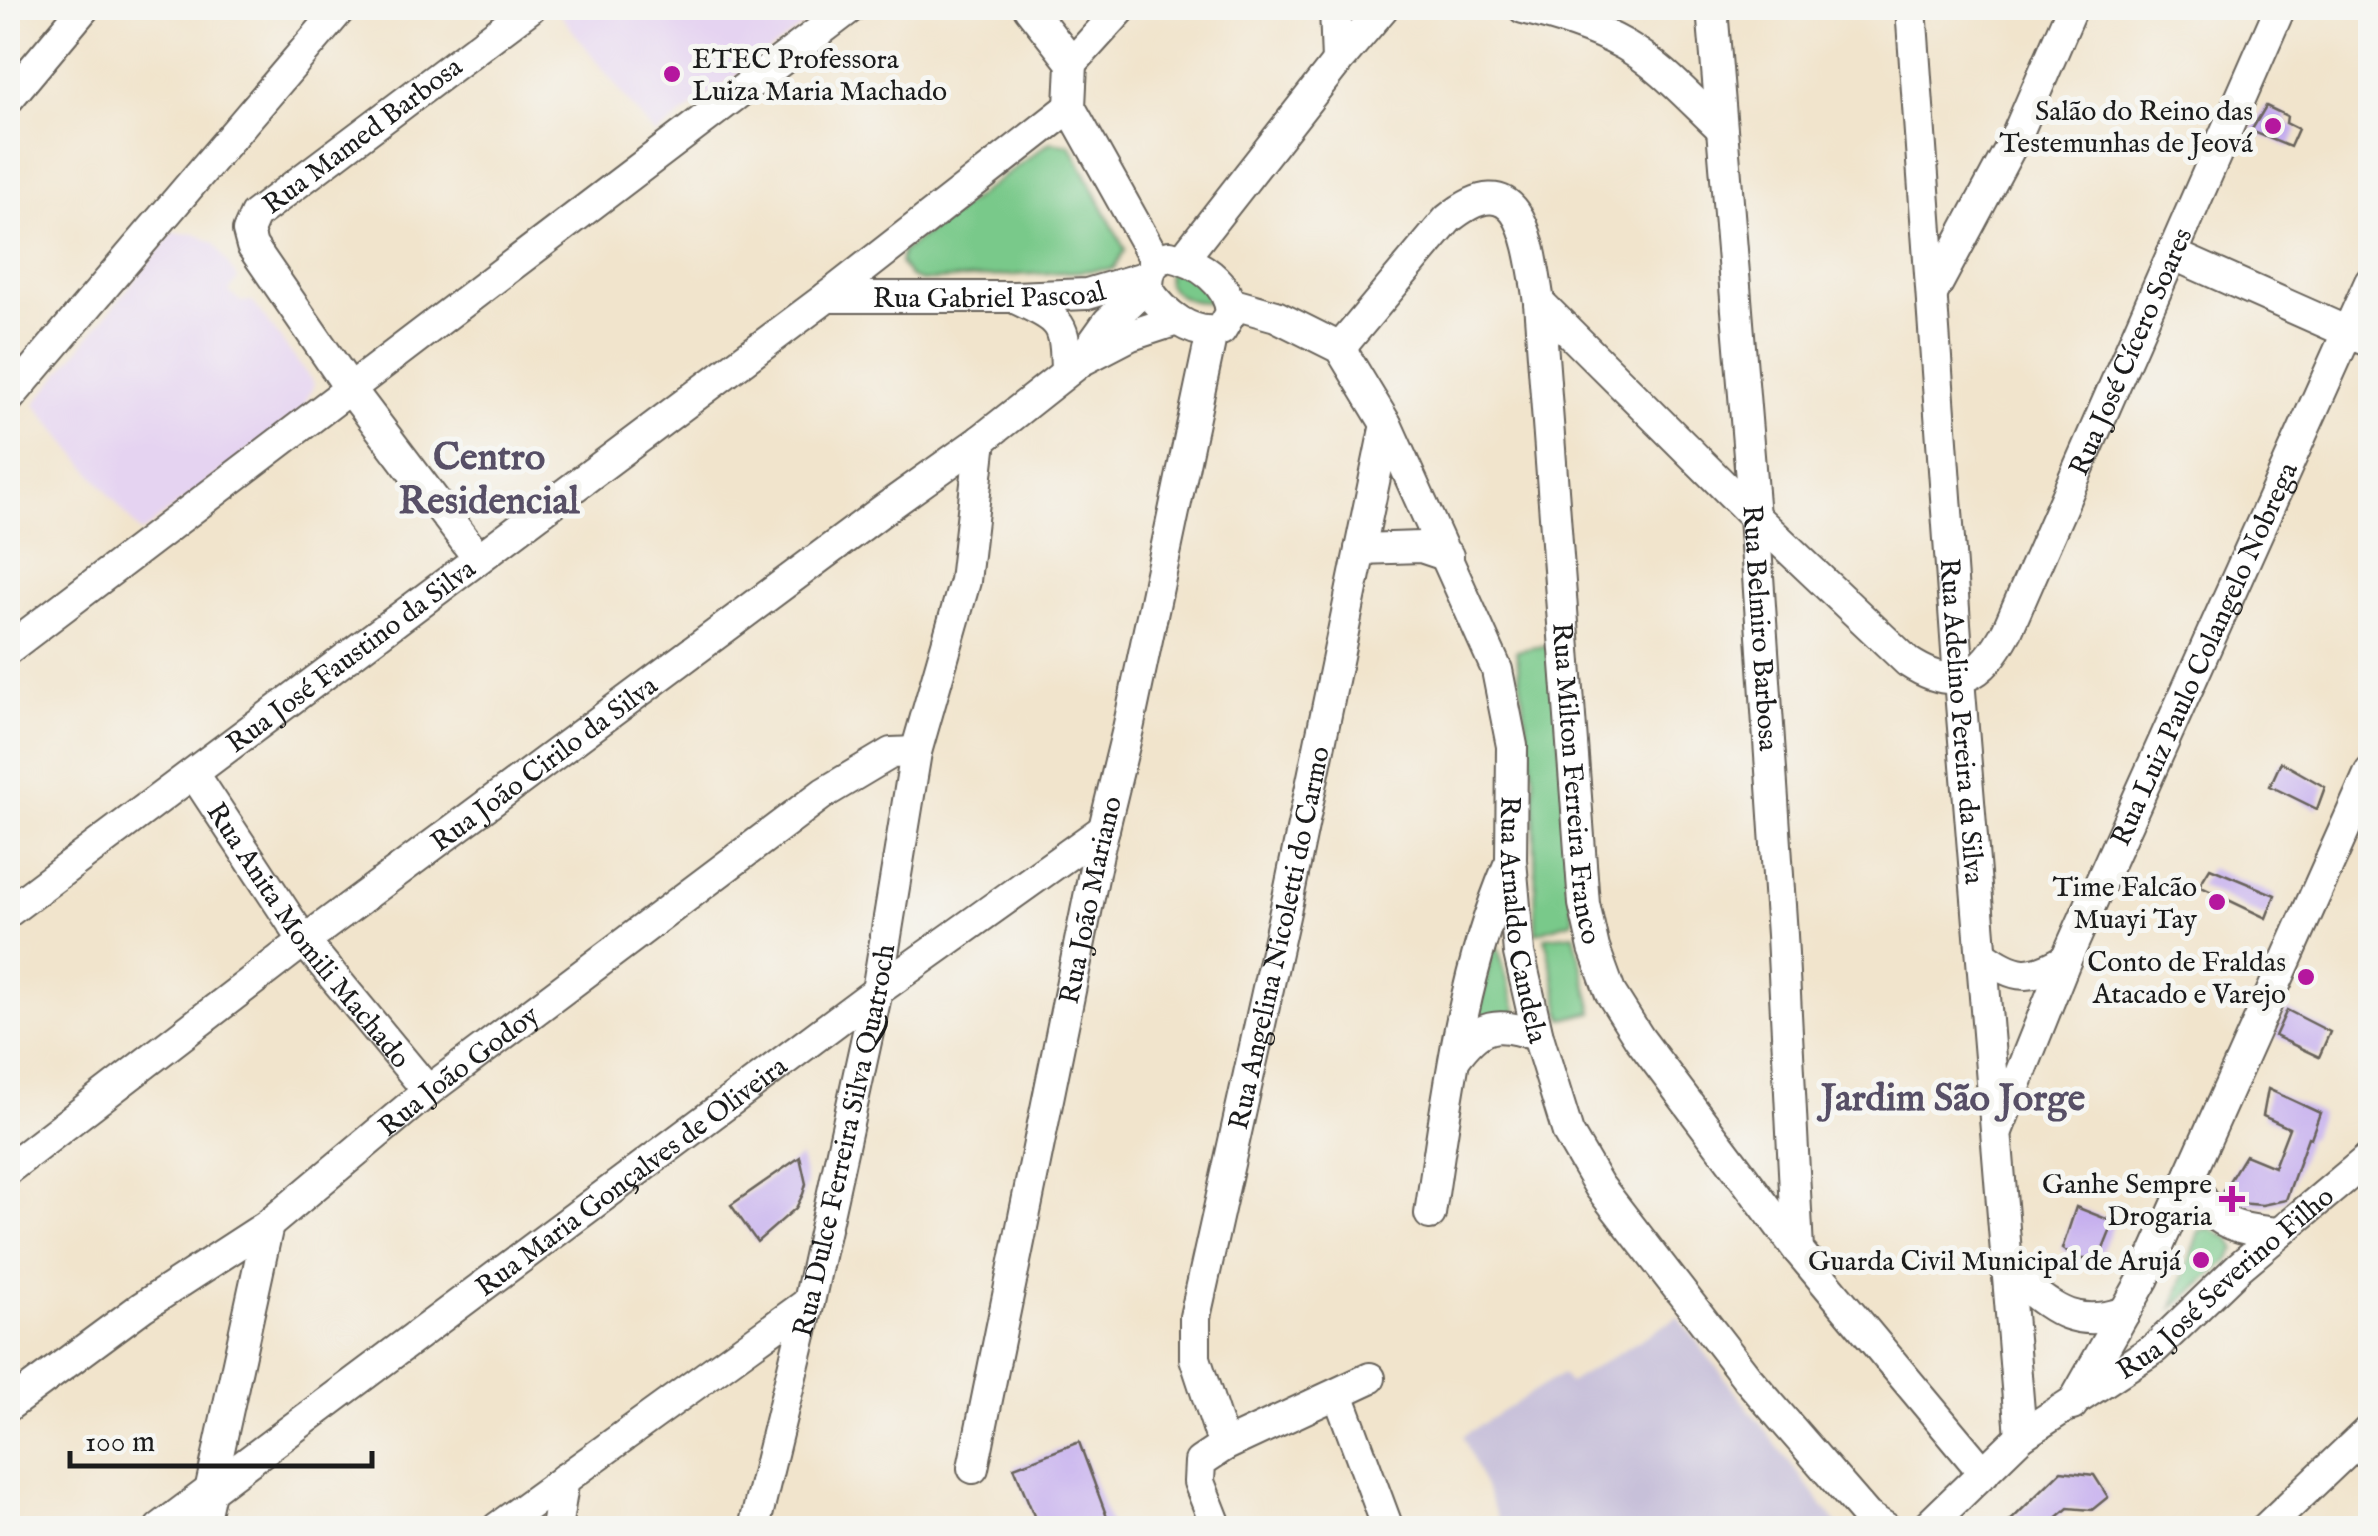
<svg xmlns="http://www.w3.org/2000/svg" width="2378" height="1536" font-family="'IM FELL English',serif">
	<rect width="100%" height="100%" fill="#f6f6f2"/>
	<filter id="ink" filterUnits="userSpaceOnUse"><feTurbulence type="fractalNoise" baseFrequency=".01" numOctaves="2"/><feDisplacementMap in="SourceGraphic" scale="20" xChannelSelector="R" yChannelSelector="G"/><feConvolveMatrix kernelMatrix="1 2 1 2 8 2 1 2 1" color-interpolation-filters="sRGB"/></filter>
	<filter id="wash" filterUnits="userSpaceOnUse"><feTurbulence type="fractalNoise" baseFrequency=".0048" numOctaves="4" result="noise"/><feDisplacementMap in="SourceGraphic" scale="40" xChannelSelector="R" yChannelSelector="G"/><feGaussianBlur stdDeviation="2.25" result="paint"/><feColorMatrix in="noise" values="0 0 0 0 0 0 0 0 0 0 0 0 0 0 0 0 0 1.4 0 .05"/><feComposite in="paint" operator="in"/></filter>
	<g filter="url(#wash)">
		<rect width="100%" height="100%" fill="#f1e4cc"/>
		<g fill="#e5d3f1">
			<polygon points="567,8 827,8 655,135 559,13"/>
			<polygon points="173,233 196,234 214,243 238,279 229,292 241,302 252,301 314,384 302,409 141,533 35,404"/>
		</g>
		<polygon fill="#c7c0d9" points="1678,1317 1840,1528 1502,1528 1463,1436 1562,1374 1569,1383"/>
		<g fill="#79c98a" stroke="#4a7253" stroke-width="2.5">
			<polygon points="1050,142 1070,145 1125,250 1113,269 921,281 910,277 900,263 902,252"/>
			<path d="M 1168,267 C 1188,272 1209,278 1209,302 C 1190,303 1179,298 1167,284 Z"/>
			<polygon points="1553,644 1573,921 1536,933 1534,780 1516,651"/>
			<polygon points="1574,934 1593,1012 1563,1019 1545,937"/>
			<polygon points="1498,948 1517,1013 1478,1017 1492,951"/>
			<polygon points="2209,1228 2230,1239 2236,1249 2229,1260 2173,1308 2199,1231"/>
		</g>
		<g id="blocks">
			<g fill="#c5adee">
				<polygon points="2266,106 2287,116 2286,123 2298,129 2290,147 2251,131"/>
				<polygon points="2281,762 2325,787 2317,809 2270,786"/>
				<polygon points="2210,868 2275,895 2266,918 2199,886"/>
				<polygon points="2287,1010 2330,1032 2319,1057 2275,1036"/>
				<polygon points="2268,1089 2320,1113 2311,1138 2308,1137 2286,1200 2262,1205 2238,1203 2223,1191 2245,1155 2274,1167 2289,1128 2263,1116"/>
				<polygon points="800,1157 806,1184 803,1194 796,1208 757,1242 731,1205"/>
				<polygon points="2076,1207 2114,1222 2099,1259 2078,1259 2062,1249"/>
				<polygon points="1079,1442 1111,1528 1039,1528 1014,1467"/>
				<polygon points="2061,1471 2094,1475 2108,1497 2092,1510 2068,1508 2045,1528 2003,1528"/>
			</g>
		</g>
	</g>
	<g filter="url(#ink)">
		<use href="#blocks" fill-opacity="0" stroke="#67625a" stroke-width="2.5"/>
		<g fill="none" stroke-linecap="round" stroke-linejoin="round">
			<defs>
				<g id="minor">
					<polyline points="1029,8 1072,63 1070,107 1156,261"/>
					<polyline points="1335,8 1337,62"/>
					<path d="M 1523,8 C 1559,17 1593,27 1625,45 C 1661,66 1690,99 1720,127"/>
					<path id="s1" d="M 1712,8 L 1754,516 L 1782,935 L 1798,1250"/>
					<path id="s2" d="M 1911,8 L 1959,679 L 2021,1436"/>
					<polyline points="1072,63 1122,8"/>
					<polyline points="8,99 84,8"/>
					<polyline points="2172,254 2370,342"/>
					<path d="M 1170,256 C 1198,262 1229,282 1231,313 L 1221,330 C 1191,337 1164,313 1148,290 C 1148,272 1151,260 1170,256 Z"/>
					<polyline points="1183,259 1337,62 1383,8"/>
					<polyline points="1932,294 2016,137 2072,8"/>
					<path id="s3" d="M 827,297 L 1014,297 L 1087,294 L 1148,276"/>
					<path d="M 1017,299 C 1062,321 1065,321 1066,372"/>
					<path id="s4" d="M 1539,302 L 1754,516 L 1908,662 C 1957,694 1982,677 2007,631 L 2280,8"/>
					<path id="s5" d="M 1230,303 L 1276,316 L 1340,348 L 1386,424 L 1497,670 L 1512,746 L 1511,860 L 1519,953 L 1538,1036 L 1568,1133 L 1599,1186 L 1748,1379 L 1867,1516 L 1886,1528"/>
					<path id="s6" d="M 1340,348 L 1448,219 C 1524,157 1530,250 1539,302 L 1584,904 L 1594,948 L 1610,992 L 1639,1038 L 1798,1250 L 1984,1473"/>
					<polyline points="1083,357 1108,322 1148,286"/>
					<polyline points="8,399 341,8"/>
					<polyline points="1360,549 1421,547 1448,556"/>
					<path id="s7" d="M 478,558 L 351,390 L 252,246 L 248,231 L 255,215 L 530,8"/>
					<polyline points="8,649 850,8"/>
					<path id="s8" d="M 194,774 L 304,941 L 428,1091"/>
					<path id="s9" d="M 8,912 L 827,297 L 1070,107"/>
					<path d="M 1983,955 C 2016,979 2031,980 2066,959"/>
					<path d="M 1455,1059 C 1481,1023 1496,1021 1538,1036"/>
					<path id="s10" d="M 1998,1129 L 2066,959 L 2370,282"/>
					<path id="s11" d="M 8,1169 L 304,941 L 883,510 L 981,440 L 1081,361 L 1131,335 L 1177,320"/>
					<path d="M 2191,1173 C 2205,1223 2233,1229 2279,1233"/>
					<path d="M 1430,1214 C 1448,1096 1461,978 1508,867"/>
					<path d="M 2007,1272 C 2049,1304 2070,1331 2125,1312"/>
					<polyline points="1338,1394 1388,1528"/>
					<polyline points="2072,1405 2144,1278 2370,772"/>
					<path id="s12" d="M 8,1406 L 142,1307 L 268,1225 L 428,1091 L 824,793 L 891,753 L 916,752"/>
					<path id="s13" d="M 1224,1446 L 1195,1358 L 1195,1317 L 1288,898 L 1386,424"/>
					<path id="s14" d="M 973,1468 L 1098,853 L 1128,729 L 1212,332"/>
					<path id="s15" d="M 160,1528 L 877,991 L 1104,829"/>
					<polyline points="202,1528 268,1225"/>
					<polyline points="497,1528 809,1302"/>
					<polyline points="556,1528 564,1479"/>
					<path id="s16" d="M 754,1528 L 809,1302 L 877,991 L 916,752 L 965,581 L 981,440"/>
					<polyline points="1217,1528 1199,1482 1200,1462 1224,1446 1370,1378"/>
					<path id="s17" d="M 1926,1528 L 2021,1436 L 2155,1348 L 2239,1267 L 2370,1157"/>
					<polyline points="2266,1528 2370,1429"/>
				</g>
			</defs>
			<use href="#minor" stroke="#67625a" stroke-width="34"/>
			<use href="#minor" stroke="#fff" stroke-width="30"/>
		</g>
	</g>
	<g fill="#b5179e" stroke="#f6f6f2" stroke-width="4">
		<circle cx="672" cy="74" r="10"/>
		<circle cx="2273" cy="126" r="10"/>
		<circle cx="2217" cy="902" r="10"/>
		<circle cx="2306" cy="977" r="10"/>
		<path d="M2227 1184h10v10h10v10h-10v10h-10v-10h-10v-10h10z"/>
		<circle cx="2201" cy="1260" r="10"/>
	</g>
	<g text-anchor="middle" stroke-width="10" stroke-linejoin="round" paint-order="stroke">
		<g font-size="28" fill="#1c1c1c" stroke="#f6f6f2" text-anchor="end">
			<text x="692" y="68" text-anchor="start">ETEC Professora<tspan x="692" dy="32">Luiza Maria Machado</tspan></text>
			<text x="2253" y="120">Salão do Reino das<tspan x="2253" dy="32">Testemunhas de Jeová</tspan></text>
			<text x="2197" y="896">Time Falcão<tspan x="2197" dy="32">Muayi Tay</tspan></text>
			<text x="2286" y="971">Conto de Fraldas<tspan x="2286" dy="32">Atacado e Varejo</tspan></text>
			<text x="2212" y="1193">Ganhe Sempre<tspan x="2212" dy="32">Drogaria</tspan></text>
			<text x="2181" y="1270">Guarda Civil Municipal de Arujá</text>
		</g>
		<g font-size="28" fill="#1c1c1c" stroke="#f6f6f2">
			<text dy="10" stroke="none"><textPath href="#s7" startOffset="552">Rua Mamed Barbosa</textPath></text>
			<text dy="10" stroke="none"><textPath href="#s3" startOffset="162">Rua Gabriel Pascoal</textPath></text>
			<text dy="10" stroke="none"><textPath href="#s4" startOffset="945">Rua José Cícero Soares</textPath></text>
			<text dy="10" stroke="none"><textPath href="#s1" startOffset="622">Rua Belmiro Barbosa</textPath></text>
			<text dy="10" stroke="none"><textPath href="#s10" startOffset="518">Rua Luiz Paulo Colangelo Nobrega</textPath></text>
			<text dy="10" stroke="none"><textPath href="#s9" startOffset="428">Rua José Faustino da Silva</textPath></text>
			<text dy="10" stroke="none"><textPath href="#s2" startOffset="715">Rua Adelino Pereira da Silva</textPath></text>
			<text dy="10" stroke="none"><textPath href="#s11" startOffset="672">Rua João Cirilo da Silva</textPath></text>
			<text dy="10" stroke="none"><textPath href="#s6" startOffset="822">Rua Milton Ferreira Franco</textPath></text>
			<text dy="10" stroke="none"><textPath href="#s14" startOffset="580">Rua João Mariano</textPath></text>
			<text dy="10" stroke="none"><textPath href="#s5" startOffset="730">Rua Arnaldo Candela</textPath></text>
			<text dy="10" stroke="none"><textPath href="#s8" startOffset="198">Rua Anita Momili Machado</textPath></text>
			<text dy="10" stroke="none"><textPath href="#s13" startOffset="522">Rua Angelina Nicoletti do Carmo</textPath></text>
			<text dy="10" stroke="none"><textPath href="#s12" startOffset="562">Rua João Godoy</textPath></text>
			<text dy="10" stroke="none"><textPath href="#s16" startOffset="398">Rua Dulce Ferreira Silva Quatroch</textPath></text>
			<text dy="10" stroke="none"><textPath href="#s15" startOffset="588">Rua Maria Gonçalves de Oliveira</textPath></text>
			<text dy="10" stroke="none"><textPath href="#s17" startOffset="388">Rua José Severino Filho</textPath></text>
		</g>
		<g font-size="38" font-weight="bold" fill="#574f66" stroke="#f6f6f2">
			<text x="489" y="469">Centro<tspan x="489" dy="44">Residencial</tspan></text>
			<text x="1953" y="1110">Jardim São Jorge</text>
		</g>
	</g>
	<rect width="2378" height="1536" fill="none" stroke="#f6f6f2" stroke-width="40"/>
	<path d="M70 1451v15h302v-15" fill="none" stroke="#1c1c1c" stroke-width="5"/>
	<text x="85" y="1451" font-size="30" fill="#1c1c1c" stroke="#f6f6f2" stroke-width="8" paint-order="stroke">100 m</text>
</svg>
